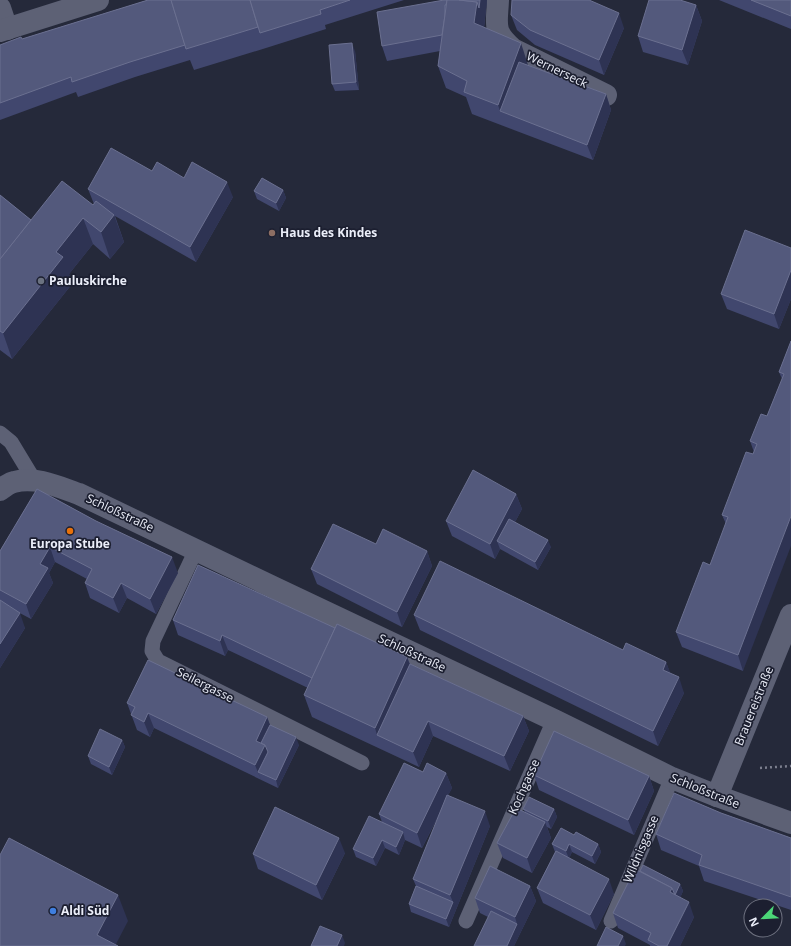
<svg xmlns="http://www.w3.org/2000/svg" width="791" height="946" font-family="'Open Sans',sans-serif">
	<rect width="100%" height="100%" fill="#25293a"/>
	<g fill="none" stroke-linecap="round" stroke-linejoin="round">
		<polyline stroke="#7b7e8d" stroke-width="2.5" stroke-dasharray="2 3" stroke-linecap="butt" points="760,768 791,766"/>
		<g stroke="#5d6175" stroke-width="15">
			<polyline points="0,433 11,442 34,480"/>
			<polyline points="196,550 153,641 152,651 158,661 362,763"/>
			<polyline points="466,921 554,720"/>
			<polyline points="611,921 672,778"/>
		</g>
		<g stroke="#5d6175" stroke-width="22">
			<path d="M 498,0 C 497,25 492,31 513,49 L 606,95"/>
			<polyline points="0,8 7,29"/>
			<path d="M 0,490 C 4,487 9,483 14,482 C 36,476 59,487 79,494 L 277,589 L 554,720 L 672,778 L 717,796 L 791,823"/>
			<polyline points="717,796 791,615"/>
		</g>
		<polyline stroke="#5d6175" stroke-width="22" points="0,31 98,0"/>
	</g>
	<g fill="#41476e">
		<polygon points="148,0 404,0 325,25 326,29 266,48 194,70 190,60 135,77 78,97 76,92 0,120 0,45 22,39"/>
		<polygon points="444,0 487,0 484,28 528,65 606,94 611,110 593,160 472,114 466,97 446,88 438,66 440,51 387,61 382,46"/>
		<polygon points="719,0 791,0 791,29"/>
		<polygon points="696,5 702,21 688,65 643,52 638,36"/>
		<polygon points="511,15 624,28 604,75 535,45 517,30"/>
		<polygon points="355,51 359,90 335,91 332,84"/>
		<polygon points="152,171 184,178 233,197 196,262 115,216 124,242 110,259 93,244 69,274 72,284 12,359 0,350 0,195 31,220 93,205 94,204 88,189"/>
		<polygon points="283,190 286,198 279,211 257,199 254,191"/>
		<polygon points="791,248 791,299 779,329 727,309 721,294"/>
		<polygon points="791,341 743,671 682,647 676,632 710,565 726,524 722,515 753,454 754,452 750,441 767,416 782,379 779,372"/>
		<polygon points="37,489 178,573 156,614 127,598 119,613 90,598 85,583 87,579 55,562 49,573 53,583 31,619 14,610 25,628 0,668 0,551"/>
		<polygon points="516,494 522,509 515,522 551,547 538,570 500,549 495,559 452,536 446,521"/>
		<polygon points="376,544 427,551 432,566 402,627 317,584 311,569"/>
		<polygon points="414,615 623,650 666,662 670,673 684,693 658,746 420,630"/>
		<polygon points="173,620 335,628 407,657 410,664 523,716 529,731 510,771 433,736 419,767 312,717 304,695 308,688 228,650 225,656 178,635"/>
		<polygon points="127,703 267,717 270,725 299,745 278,788 154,728 150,737 137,730"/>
		<polygon points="122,740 125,747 112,775 91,764 88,756"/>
		<polygon points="423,772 446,773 452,788 448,795 490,826 449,927 411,912 409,904 416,886 413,879 442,809 422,848 405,840 399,855 385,848 376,866 356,857 353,849 382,822 379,814"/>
		<polygon points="534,775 649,776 654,791 634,835 539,790"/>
		<polygon points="523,809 554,809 557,817 551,829 547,827 551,838 532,873 503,858 497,843 525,812"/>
		<polygon points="721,813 791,838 791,910 704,881 699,866 661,850 656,834"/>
		<polygon points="552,844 598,844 601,852 595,864 572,852 569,858 614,894 596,930 543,903 537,888 555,852"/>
		<polygon points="345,853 322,900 258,869 253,854"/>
		<polygon points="640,871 680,884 683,891 680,898 694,917 680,946 650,946 650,945 618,928 613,913"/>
		<polygon points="530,886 536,901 514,946 488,917 480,913 475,898"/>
	</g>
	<g fill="#2e3353">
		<polygon points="480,0 487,0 482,45 474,23 477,2"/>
		<polygon points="696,5 702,21 688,65 682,50"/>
		<polygon points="619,13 624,28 604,75 599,60"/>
		<polygon points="352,43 355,51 359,90 356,82"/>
		<polygon points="521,43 528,65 510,115 500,111 498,105"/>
		<polygon points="606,94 611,110 593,160 587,145"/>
		<polygon points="227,182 233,197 196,262 190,247"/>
		<polygon points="283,190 286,198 279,211 276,203"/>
		<polygon points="114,215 124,242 110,259 101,232"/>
		<polygon points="83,218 93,244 69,274 72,284 12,359 3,333 56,252"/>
		<polygon points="791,270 791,299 779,329 774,314"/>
		<polygon points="516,494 522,509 503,544 497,541 500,549 495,559 490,544"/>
		<polygon points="791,516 791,546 743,671 738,655"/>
		<polygon points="548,540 551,547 538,570 535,562"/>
		<polygon points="50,547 55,562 49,573 53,583 31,619 26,604 40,564"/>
		<polygon points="427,551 432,566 402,627 397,612"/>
		<polygon points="172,557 178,573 156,614 150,599"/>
		<polygon points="121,583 127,598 119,613 113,598"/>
		<polygon points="20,613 25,628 0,668 0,644"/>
		<polygon points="222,635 228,650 225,656 220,641"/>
		<polygon points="407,657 415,679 377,735 375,728"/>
		<polygon points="666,662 672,677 663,670"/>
		<polygon points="679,677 684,693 658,746 653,731"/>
		<polygon points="148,713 154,728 150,737 144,722"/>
		<polygon points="523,716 529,731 510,771 504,756"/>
		<polygon points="267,717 273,733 271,760 258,772 261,780 255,765 256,741"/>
		<polygon points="428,721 433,736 419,767 413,752"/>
		<polygon points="296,737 299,745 278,788 276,780"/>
		<polygon points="122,740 125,747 112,775 109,767"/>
		<polygon points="446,773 452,788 422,848 417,833"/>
		<polygon points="649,776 654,791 634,835 628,820"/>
		<polygon points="554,809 557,817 551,829 548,821"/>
		<polygon points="485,811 490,826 449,927 446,919 453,902 450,895"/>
		<polygon points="545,822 551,838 532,873 527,858"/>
		<polygon points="403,832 405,840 399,855 396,847"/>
		<polygon points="339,838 345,853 322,900 316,885"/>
		<polygon points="382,840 385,848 376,866 373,858"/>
		<polygon points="569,844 572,852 569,859 566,851"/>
		<polygon points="598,844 601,852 595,864 592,856"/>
		<polygon points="609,879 614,894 596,930 590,915"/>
		<polygon points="680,884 683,891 678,903 670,892 672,888"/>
		<polygon points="530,886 536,901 514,946 507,946 517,924 515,917"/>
		<polygon points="118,895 128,921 115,946 97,935"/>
		<polygon points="689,902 694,917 680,946 667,946"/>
		<polygon points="342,935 345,943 344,946 337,946"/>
		<polygon points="623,936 626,944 625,946 618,946"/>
	</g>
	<g fill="#53597c" stroke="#6b7090">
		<polygon points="148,0 171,0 185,45 130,62 72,82 71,77 0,103 0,45 21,37 22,39"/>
		<polygon points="171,0 250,0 258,27 186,49"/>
		<polygon points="250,0 350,0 320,10 321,14 260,33"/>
		<polygon points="444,0 447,0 446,5 445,5 445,15 442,35 382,46 377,12"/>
		<polygon points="447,0 459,0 477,2 474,23 521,43 498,105 464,92 467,81 438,66"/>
		<polygon points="459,0 480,0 479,8 477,2"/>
		<polygon points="512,0 589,0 619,13 599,60 530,30 511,15"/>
		<polygon points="649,0 680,0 696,5 682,50 638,36"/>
		<polygon points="751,0 791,0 791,16"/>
		<polygon points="352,43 356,82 332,84 329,45"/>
		<polygon points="519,62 606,94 587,145 500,111"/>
		<polygon points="111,148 152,171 157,162 184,178 192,162 227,182 190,247 88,189"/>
		<polygon points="262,178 283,190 276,203 254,191"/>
		<polygon points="62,181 93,205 96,201 114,215 101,232 83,218 56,252 63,257 3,333 0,331 0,259"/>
		<polygon points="0,195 31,220 0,259"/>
		<polygon points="745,230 791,248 791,270 774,314 721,294"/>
		<polygon points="791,341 791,516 738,655 676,632 703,562 710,565 728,517 722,515 746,452 753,454 757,444 750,441 761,414 767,416 784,374 779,372"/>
		<polygon points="473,470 516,494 490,544 446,521"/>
		<polygon points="37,489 96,521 172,557 150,599 121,583 113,598 85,583 92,569 50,547 40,564 48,568 26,604 0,590 0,551"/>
		<polygon points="509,519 548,540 535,562 497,541"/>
		<polygon points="333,524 376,544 383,529 427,551 397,612 311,569"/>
		<polygon points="440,561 623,650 626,643 666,662 663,670 679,677 653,731 414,615"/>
		<polygon points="198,565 335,628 312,678 222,635 220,641 173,620"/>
		<polygon points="0,600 20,613 0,644"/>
		<polygon points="337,624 407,657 375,728 304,695"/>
		<polygon points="148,660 267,717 256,741 265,745 255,765 148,713 144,722 131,715 135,707 127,703"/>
		<polygon points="410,664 523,716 504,756 428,721 413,752 377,735"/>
		<polygon points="270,725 296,737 276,780 258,772 268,752 265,745 261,743"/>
		<polygon points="100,729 122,740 109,767 88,756"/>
		<polygon points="554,731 649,776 628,820 534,775"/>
		<polygon points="404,763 423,772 427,763 446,773 417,833 379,814"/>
		<polygon points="674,793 721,813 791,838 791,897 699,865 702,855 656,834"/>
		<polygon points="447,795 485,811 450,895 413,879"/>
		<polygon points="529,797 554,809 548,821 523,809"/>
		<polygon points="275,807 339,838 316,885 253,854"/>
		<polygon points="516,808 545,822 527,858 497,843"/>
		<polygon points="369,816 403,832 396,847 382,840 373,858 353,849"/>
		<polygon points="561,828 574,835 576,832 598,844 592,856 569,844 566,851 552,844"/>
		<polygon points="9,838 118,895 97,935 118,946 0,946 0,855"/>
		<polygon points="556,851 609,879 590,915 537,888"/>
		<polygon points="643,865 680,884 675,895 672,888 640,871"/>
		<polygon points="490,866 530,886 515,917 475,898"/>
		<polygon points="635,869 672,888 670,892 689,902 667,946 659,946 648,940 651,933 613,913"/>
		<polygon points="416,886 453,902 446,919 409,904"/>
		<polygon points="491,911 517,924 507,946 474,946"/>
		<polygon points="320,926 342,935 337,946 311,946"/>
		<polygon points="606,927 623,936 618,946 597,946"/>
	</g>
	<circle fill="#8d6e63" stroke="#1c1f30" stroke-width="1.5" cx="272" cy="233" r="4"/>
	<circle fill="#6b7280" stroke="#1c1f30" stroke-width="1.5" cx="41" cy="281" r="4"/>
	<circle fill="#e8710a" stroke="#1c1f30" stroke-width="1.5" cx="70" cy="531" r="4"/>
	<circle fill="#3f7fe0" stroke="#1c1f30" stroke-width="1.5" cx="53" cy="911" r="4"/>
	<g text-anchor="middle" stroke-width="3.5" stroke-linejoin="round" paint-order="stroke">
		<g font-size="12" fill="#ebeef9" stroke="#1c1f30">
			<text transform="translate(557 70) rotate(26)" y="4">Wernerseck</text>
			<text transform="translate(120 513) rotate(25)" y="4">Schloßstraße</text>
			<text transform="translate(412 653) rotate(25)" y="4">Schloßstraße</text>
			<text transform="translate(205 685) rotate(27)" y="4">Seilergasse</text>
			<text transform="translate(754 706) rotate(-68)" y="4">Brauereistraße</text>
			<text transform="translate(524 787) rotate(-66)" y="4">Kochgasse</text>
			<text transform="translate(705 791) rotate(22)" y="4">Schloßstraße</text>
			<text transform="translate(641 849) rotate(-67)" y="4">Wildnisgasse</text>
		</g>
		<g font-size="12" font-weight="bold" fill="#ebeef9" stroke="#1c1f30" text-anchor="start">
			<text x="280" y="237">Haus des Kindes</text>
			<text x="49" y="285">Pauluskirche</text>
			<text x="70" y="548" text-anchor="middle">Europa Stube</text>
			<text x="61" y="915">Aldi Süd</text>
		</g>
	</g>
	<g transform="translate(763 918) rotate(246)"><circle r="19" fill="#1c1f30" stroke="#6f7280"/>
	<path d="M0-3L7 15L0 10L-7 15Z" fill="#4bd677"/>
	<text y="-6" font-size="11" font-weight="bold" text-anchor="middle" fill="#ebeef9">N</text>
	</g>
</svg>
